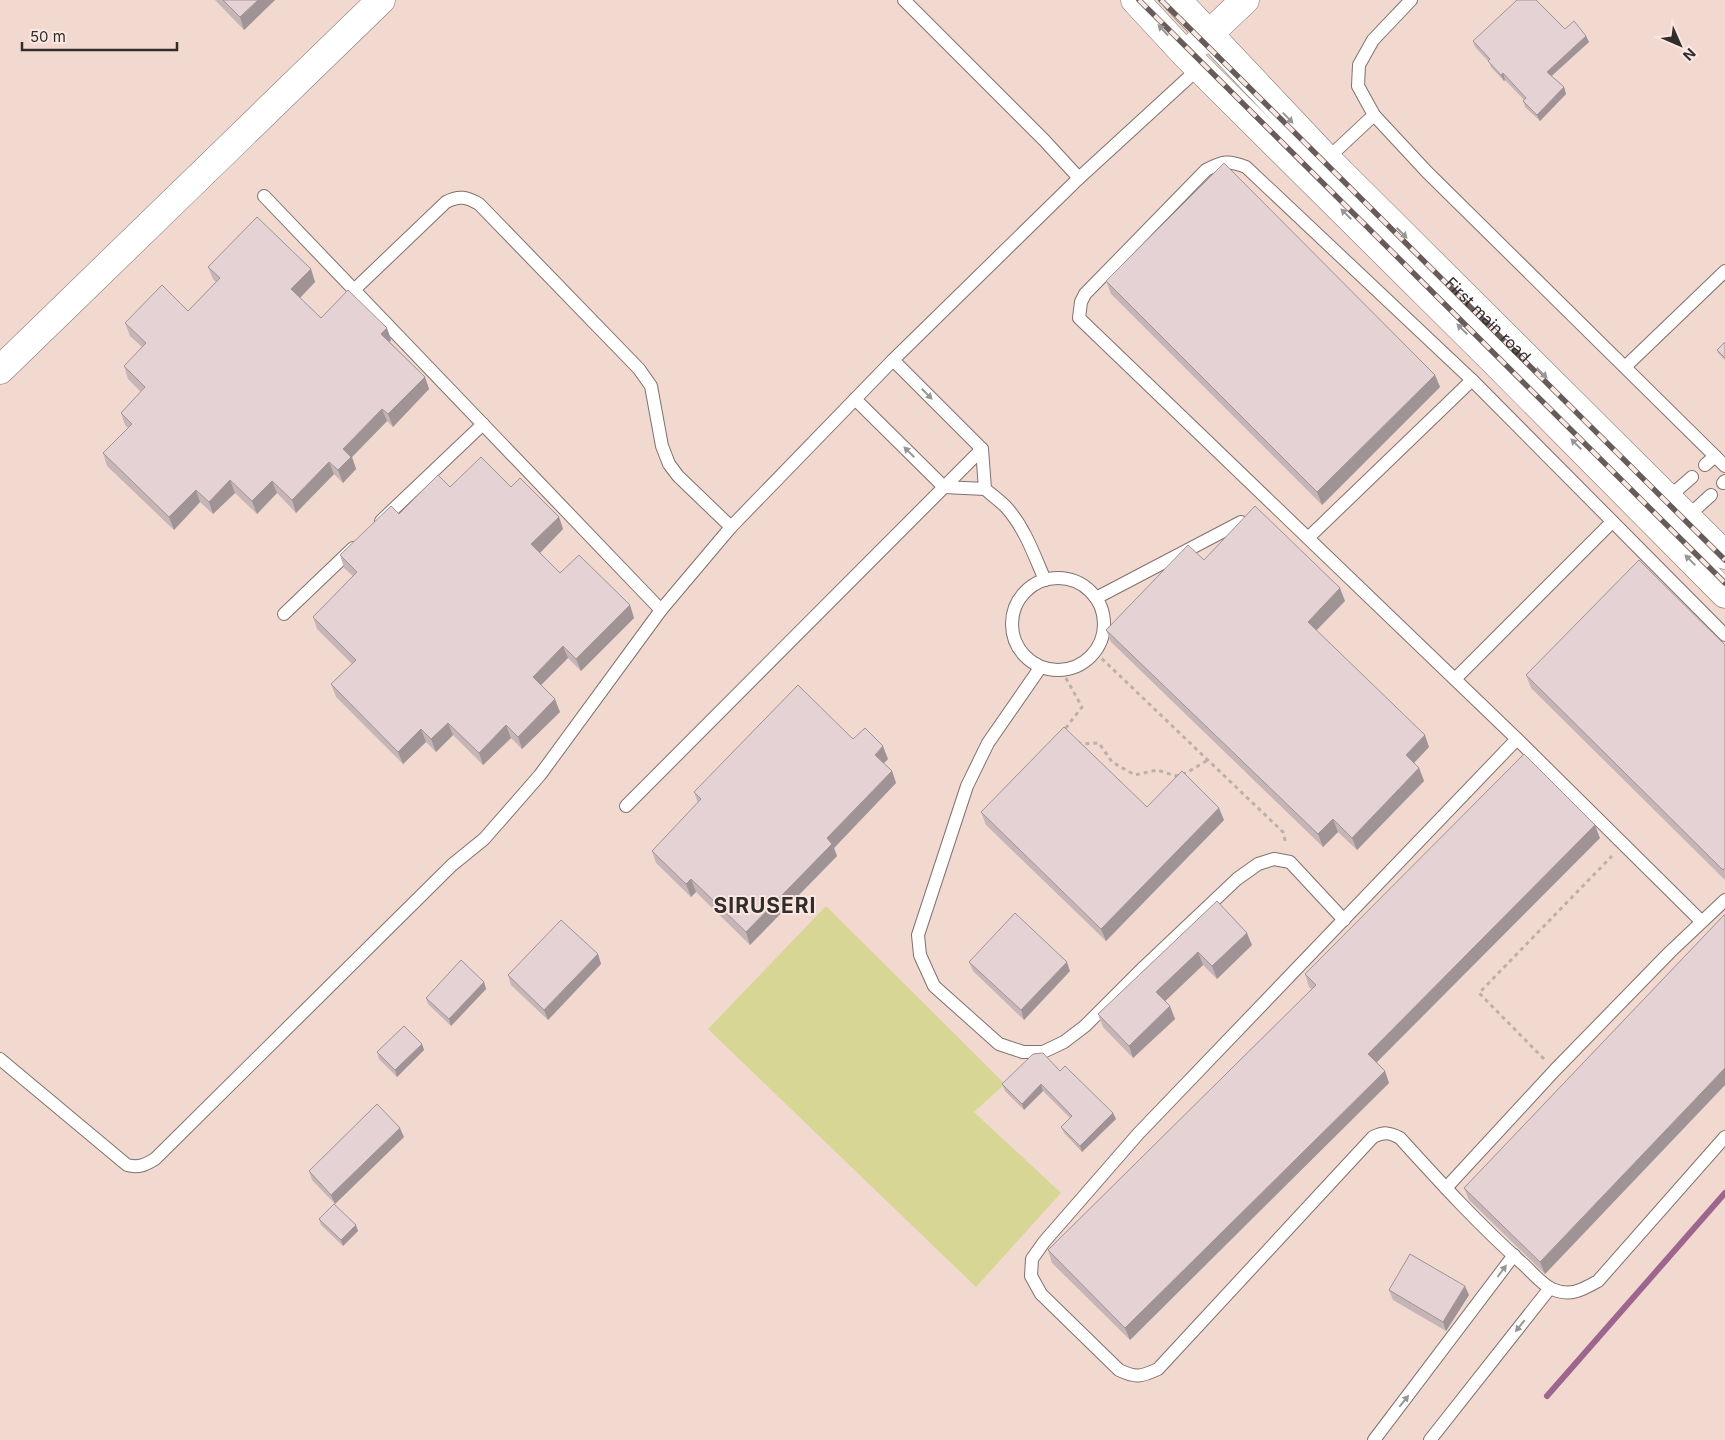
<svg xmlns="http://www.w3.org/2000/svg" width="1725" height="1440" font-family="Inter,sans-serif">
	<rect width="100%" height="100%" fill="#f9e8e1"/>
	<rect fill="#f2d9d0" x="0" y="0" width="1725" height="1440"/>
	<polygon fill="#d8d694" points="826,906 1005,1084 974,1112 1061,1193 976,1287 708,1029"/>
	<g fill="none" stroke-linecap="round" stroke-linejoin="round">
		<polyline stroke="#9e658e" stroke-width="6" points="1547,1396 1725,1193"/>
		<defs>
			<g id="service">
				<polyline points="904,0 1044,140 1079,178"/>
				<polyline points="1411,0 1373,40 1359,65 1358,86 1374,115 1427,172 1725,466"/>
				<polyline points="1327,159 1374,115"/>
				<polyline points="264,196 661,610"/>
				<path d="M 354,290 L 446,202 C 459,195 467,197 479,204 L 639,369 L 651,386 L 662,446 L 669,464 L 678,476 L 731,527"/>
				<polyline points="1625,367 1725,271"/>
				<polyline points="855,399 944,487 985,489 982,449 893,360"/>
				<polyline points="1705,465 1715,456"/>
				<polyline points="1723,483 1725,481"/>
				<path d="M 985,489 C 992,495 1000,501 1006,507 C 1025,528 1034,555 1045,580"/>
				<polyline points="1668,498 1692,477"/>
				<polyline points="1687,517 1711,495"/>
				<polyline points="381,521 483,424"/>
				<polyline points="1308,538 1472,380"/>
				<circle cx="1058" cy="624" r="46"/>
				<polyline points="1096,598 1241,522"/>
				<polyline points="284,614 353,548"/>
				<polyline points="1040,668 988,743 967,786 918,935 920,955 934,986 999,1044 1023,1052 1043,1052 1064,1042 1085,1026 1144,967 1237,879 1258,864 1274,859 1290,862 1344,920"/>
				<polyline points="1455,679 1612,522"/>
				<path d="M 1517,739 L 1138,1134 L 1044,1242 L 1032,1259 L 1031,1276 L 1041,1294 L 1119,1370 C 1136,1378 1141,1377 1158,1369 L 1373,1137 C 1384,1132 1389,1132 1400,1138 C 1439,1181 1479,1225 1523,1264 C 1531,1271 1541,1284 1552,1289 C 1570,1297 1582,1290 1598,1281 L 1725,1137"/>
				<polyline points="626,806 982,449"/>
				<path d="M 1701,921 L 1517,739 L 1079,318 L 1081,302 L 1085,294 L 1206,170 C 1223,161 1228,160 1246,167 L 1472,380 L 1725,635"/>
				<path d="M 0,1059 L 127,1165 C 139,1168 145,1165 155,1159 L 452,865 L 484,839 L 540,775 L 661,610 L 731,527 L 893,360 L 1079,178 L 1199,68"/>
				<polyline points="1446,1188 1555,1070 1670,952 1725,900"/>
				<polyline points="1374,1440 1514,1255"/>
				<polyline points="1430,1440 1550,1288"/>
			</g>
			<g id="tertiary">
				<polyline points="1135,0 1185,54 1497,364 1725,594"/>
				<path id="s1" d="M 1177,0 L 1327,159 L 1725,555"/>
				<polyline points="1196,45 1209,34 1245,0"/>
				<polyline points="0,370 381,0"/>
			</g>
		</defs>
		<use href="#service" stroke="#81716c" stroke-width="14"/>
		<use href="#tertiary" stroke="#81716c" stroke-width="29"/>
		<g stroke="#bdb0aa" stroke-width="3" stroke-dasharray="4 4" stroke-linecap="butt">
			<polyline points="1096,653 1283,832 1286,844"/>
			<polyline points="1062,671 1082,707 1065,729 1067,731"/>
			<polyline points="1078,742 1081,744 1099,743 1112,762 1135,775 1157,770 1176,776 1186,773 1208,760"/>
			<polyline points="1544,1059 1479,993 1612,856"/>
		</g>
		<use href="#service" stroke="#fff" stroke-width="12"/>
		<use href="#tertiary" stroke="#fff" stroke-width="28"/>
		<defs>
			<g id="rail">
				<polyline points="1139,0 1725,583"/>
				<polyline points="1161,0 1725,560"/>
			</g>
		</defs>
		<use href="#rail" stroke="#665d5a" stroke-width="5.5"/>
		<use href="#rail" stroke="#f9e8e1" stroke-width="4" stroke-dasharray="11" stroke-linecap="butt"/>
	</g>
	<g fill="#c5b5b7">
		<polygon points="215,0 275,0 244,30"/>
		<polygon points="1565,29 1586,36 1589,42 1552,76 1564,87 1566,94 1540,121 1525,107 1523,101 1524,100 1505,80 1504,81 1491,67 1489,62 1475,47 1473,41"/>
		<polygon points="208,267 311,269 315,282 300,298 321,318 387,328 391,340 390,342 425,377 429,389 393,427 387,421 352,457 356,469 343,483 334,474 296,513 277,493 257,514 235,493 213,514 200,502 174,530 107,466 103,453 128,428 125,425 121,413 141,392 128,379 124,366 142,347 130,336 125,323 188,311 216,282 213,279"/>
		<polygon points="1106,281 1435,375 1440,387 1322,505 1111,294"/>
		<polygon points="1725,342 1725,360 1718,353 1717,350"/>
		<polygon points="450,487 511,487 559,517 563,529 540,553 560,573 630,605 634,618 581,671 568,658 541,685 560,712 522,749 511,738 483,765 453,735 436,752 426,742 403,764 336,697 331,684 352,664 317,629 313,617 353,576 344,568 340,555 399,514"/>
		<polygon points="1204,560 1345,601 1316,630 1429,747 1414,763 1419,768 1424,781 1357,850 1338,832 1323,847 1111,642 1106,630"/>
		<polygon points="1725,645 1725,880 1531,688 1526,675"/>
		<polygon points="853,739 888,759 884,763 892,771 896,783 834,848 837,856 750,945 696,892 691,897 656,863 652,851 698,803 694,792"/>
		<polygon points="1147,807 1224,820 1106,941 986,825 981,812"/>
		<polygon points="1600,838 1377,1062 1385,1071 1389,1083 1130,1340 1052,1263 1048,1250 1312,989 1309,987 1305,974"/>
		<polygon points="1217,901 1252,945 1217,979 1203,965 1165,1001 1175,1019 1133,1058 1103,1027 1098,1014"/>
		<polygon points="1725,914 1725,1085 1545,1274 1469,1200 1464,1188"/>
		<polygon points="598,954 601,964 548,1020 511,985 508,975"/>
		<polygon points="969,962 1070,971 1024,1020 973,971"/>
		<polygon points="484,982 486,989 451,1026 428,1004 426,998"/>
		<polygon points="422,1044 424,1050 397,1077 379,1059 377,1052"/>
		<polygon points="1060,1071 1113,1113 1116,1119 1082,1152 1064,1133 1061,1127 1070,1118 1043,1091 1024,1110 1005,1091 1002,1084"/>
		<polygon points="404,1137 335,1204 312,1180 309,1171"/>
		<polygon points="319,1219 358,1231 343,1246 321,1225"/>
		<polygon points="1389,1290 1469,1295 1446,1331 1393,1300"/>
	</g>
	<g fill="#a09395">
		<polygon points="258,0 275,0 244,30 240,17"/>
		<polygon points="1586,36 1589,42 1549,78 1547,72"/>
		<polygon points="1503,73 1505,80 1504,81 1501,75"/>
		<polygon points="1564,87 1566,94 1540,121 1537,115"/>
		<polygon points="311,269 315,282 296,302 291,289"/>
		<polygon points="387,328 391,340 386,346 381,334"/>
		<polygon points="1435,375 1440,387 1322,505 1317,492"/>
		<polygon points="425,377 429,389 393,427 388,414"/>
		<polygon points="382,409 387,421 352,457 356,469 343,483 338,470 343,449"/>
		<polygon points="329,462 334,474 296,513 292,500"/>
		<polygon points="230,480 235,493 213,514 209,502"/>
		<polygon points="272,481 277,493 257,514 252,501"/>
		<polygon points="196,490 200,502 174,530 169,517"/>
		<polygon points="559,517 563,529 536,557 531,544"/>
		<polygon points="1340,588 1345,601 1312,635 1308,622"/>
		<polygon points="630,605 634,618 581,671 576,659"/>
		<polygon points="563,646 568,658 537,689 533,677"/>
		<polygon points="555,699 560,712 522,749 518,737"/>
		<polygon points="448,723 453,735 436,752 431,739"/>
		<polygon points="506,725 511,738 483,765 479,753"/>
		<polygon points="421,729 426,742 403,764 398,752"/>
		<polygon points="1425,735 1429,747 1410,767 1406,755"/>
		<polygon points="883,746 888,759 880,767 875,755"/>
		<polygon points="1419,768 1424,781 1357,850 1352,838"/>
		<polygon points="892,771 896,783 834,848 837,856 750,945 746,932 827,838"/>
		<polygon points="1219,808 1224,820 1106,941 1101,929"/>
		<polygon points="1333,819 1338,832 1323,847 1318,834"/>
		<polygon points="1595,825 1600,838 1373,1066 1368,1054"/>
		<polygon points="691,879 696,892 691,897 686,884"/>
		<polygon points="1247,933 1252,945 1217,979 1212,966"/>
		<polygon points="1198,952 1203,965 1161,1005 1156,992"/>
		<polygon points="598,954 601,964 548,1020 544,1010"/>
		<polygon points="1067,962 1070,971 1024,1020 1021,1010"/>
		<polygon points="484,982 486,989 451,1026 449,1019"/>
		<polygon points="1170,1006 1175,1019 1133,1058 1129,1046"/>
		<polygon points="422,1044 424,1050 397,1077 395,1070"/>
		<polygon points="1725,1068 1725,1085 1545,1274 1540,1262"/>
		<polygon points="1385,1071 1389,1083 1130,1340 1125,1328"/>
		<polygon points="1041,1084 1043,1091 1024,1110 1022,1104"/>
		<polygon points="1113,1113 1116,1119 1082,1152 1080,1146"/>
		<polygon points="400,1128 404,1137 335,1204 331,1195"/>
		<polygon points="356,1225 358,1231 343,1246 341,1240"/>
		<polygon points="1465,1286 1469,1295 1446,1331 1443,1322"/>
	</g>
	<g fill="#e5d2d5" stroke="#a09395">
		<polygon points="223,0 258,0 240,17"/>
		<polygon points="1517,0 1536,0 1565,29 1574,21 1586,36 1547,72 1564,87 1537,115 1523,101 1526,98 1503,73 1501,75 1488,61 1490,59 1473,41"/>
		<polygon points="1224,163 1435,375 1317,492 1106,281"/>
		<polygon points="257,217 311,269 291,289 321,318 348,290 387,328 381,334 425,377 388,414 382,409 343,449 351,457 338,470 329,462 292,500 272,481 252,501 230,480 209,502 196,490 169,517 103,453 132,424 121,413 145,387 124,366 146,343 125,323 162,285 188,311 220,278 208,267"/>
		<polygon points="1725,342 1725,358 1717,350"/>
		<polygon points="481,457 511,487 520,478 559,517 531,544 560,573 579,555 630,605 576,659 563,646 533,677 555,699 518,737 506,725 479,753 448,723 431,739 421,729 398,752 331,684 356,660 313,617 357,572 340,555 391,506 399,514 438,475 450,487"/>
		<polygon points="1255,506 1340,588 1308,622 1425,735 1406,755 1419,768 1352,838 1333,819 1318,834 1106,630 1188,545 1204,560"/>
		<polygon points="1639,560 1725,645 1725,868 1723,870 1526,675"/>
		<polygon points="798,685 853,739 865,728 883,746 875,755 892,771 827,838 832,844 746,932 691,879 686,884 652,851 701,799 694,792"/>
		<polygon points="1064,727 1147,807 1182,771 1219,808 1101,929 981,812"/>
		<polygon points="1524,754 1595,825 1368,1054 1385,1071 1125,1328 1048,1250 1316,985 1305,974"/>
		<polygon points="1217,901 1247,933 1212,966 1198,952 1156,992 1170,1006 1129,1046 1098,1014"/>
		<polygon points="1015,913 1067,962 1021,1010 969,962"/>
		<polygon points="1725,914 1725,1068 1540,1262 1464,1188"/>
		<polygon points="561,920 598,954 544,1010 508,975"/>
		<polygon points="461,960 484,982 449,1019 426,998"/>
		<polygon points="404,1026 422,1044 395,1070 377,1052"/>
		<polygon points="1043,1053 1060,1071 1065,1066 1113,1113 1080,1146 1061,1127 1072,1116 1041,1084 1022,1104 1002,1084 1033,1054"/>
		<polygon points="377,1104 400,1128 331,1195 309,1171"/>
		<polygon points="334,1204 356,1225 341,1240 319,1219"/>
		<polygon points="1410,1254 1465,1286 1443,1322 1389,1290"/>
	</g>
	<defs><path id="oneway-solid" d="M-6-.8H1V-3.2L6.5 0L1 3.2V.8H-6Z" transform="scale(1.25)"/></defs>
	<g fill="#989694">
		<use href="#oneway-solid" transform="translate(1163 30) rotate(-133)"/>
		<use href="#oneway-solid" transform="translate(1288 118) rotate(46)"/>
		<use href="#oneway-solid" transform="translate(1346 214) rotate(-135)"/>
		<use href="#oneway-solid" transform="translate(1402 233) rotate(45)"/>
		<use href="#oneway-solid" transform="translate(1462 329) rotate(-135)"/>
		<use href="#oneway-solid" transform="translate(1542 373) rotate(45)"/>
		<use href="#oneway-solid" transform="translate(927 394) rotate(45)"/>
		<use href="#oneway-solid" transform="translate(1576 444) rotate(-135)"/>
		<use href="#oneway-solid" transform="translate(909 452) rotate(-135)"/>
		<use href="#oneway-solid" transform="translate(1690 560) rotate(-135)"/>
		<use href="#oneway-solid" transform="translate(1502 1271) rotate(-53)"/>
		<use href="#oneway-solid" transform="translate(1520 1326) rotate(129)"/>
		<use href="#oneway-solid" transform="translate(1404 1401) rotate(-51)"/>
	</g>
	<g text-anchor="middle" stroke-width="4" stroke-linejoin="round" paint-order="stroke">
		<g font-size="16" fill="#322c2a" stroke="#f9e8e1">
			<text dy="6" stroke="none"><textPath href="#s1" startOffset="446">First main road</textPath></text>
		</g>
		<g font-size="21" font-weight="bold" letter-spacing="1" fill="#322c2a" stroke="#f9e8e1">
			<text x="765" y="913">SIRUSERI</text>
		</g>
	</g>
	<g transform="translate(1680 45) rotate(135)" stroke="#f9e8e1" stroke-width="4" paint-order="stroke">
	<path d="M0-4L9 19L0 12L-9 19Z" fill="#322c2a"/>
	<text y="-8" font-size="14" font-weight="bold" text-anchor="middle" fill="#322c2a">N</text>
	</g>
	<path d="M22 42v8h155v-8" fill="none" stroke="#322c2a" stroke-width="2.5"/>
	<text x="30" y="42" font-size="15" fill="#322c2a" stroke="#f9e8e1" stroke-width="4" paint-order="stroke">50 m</text>
</svg>
